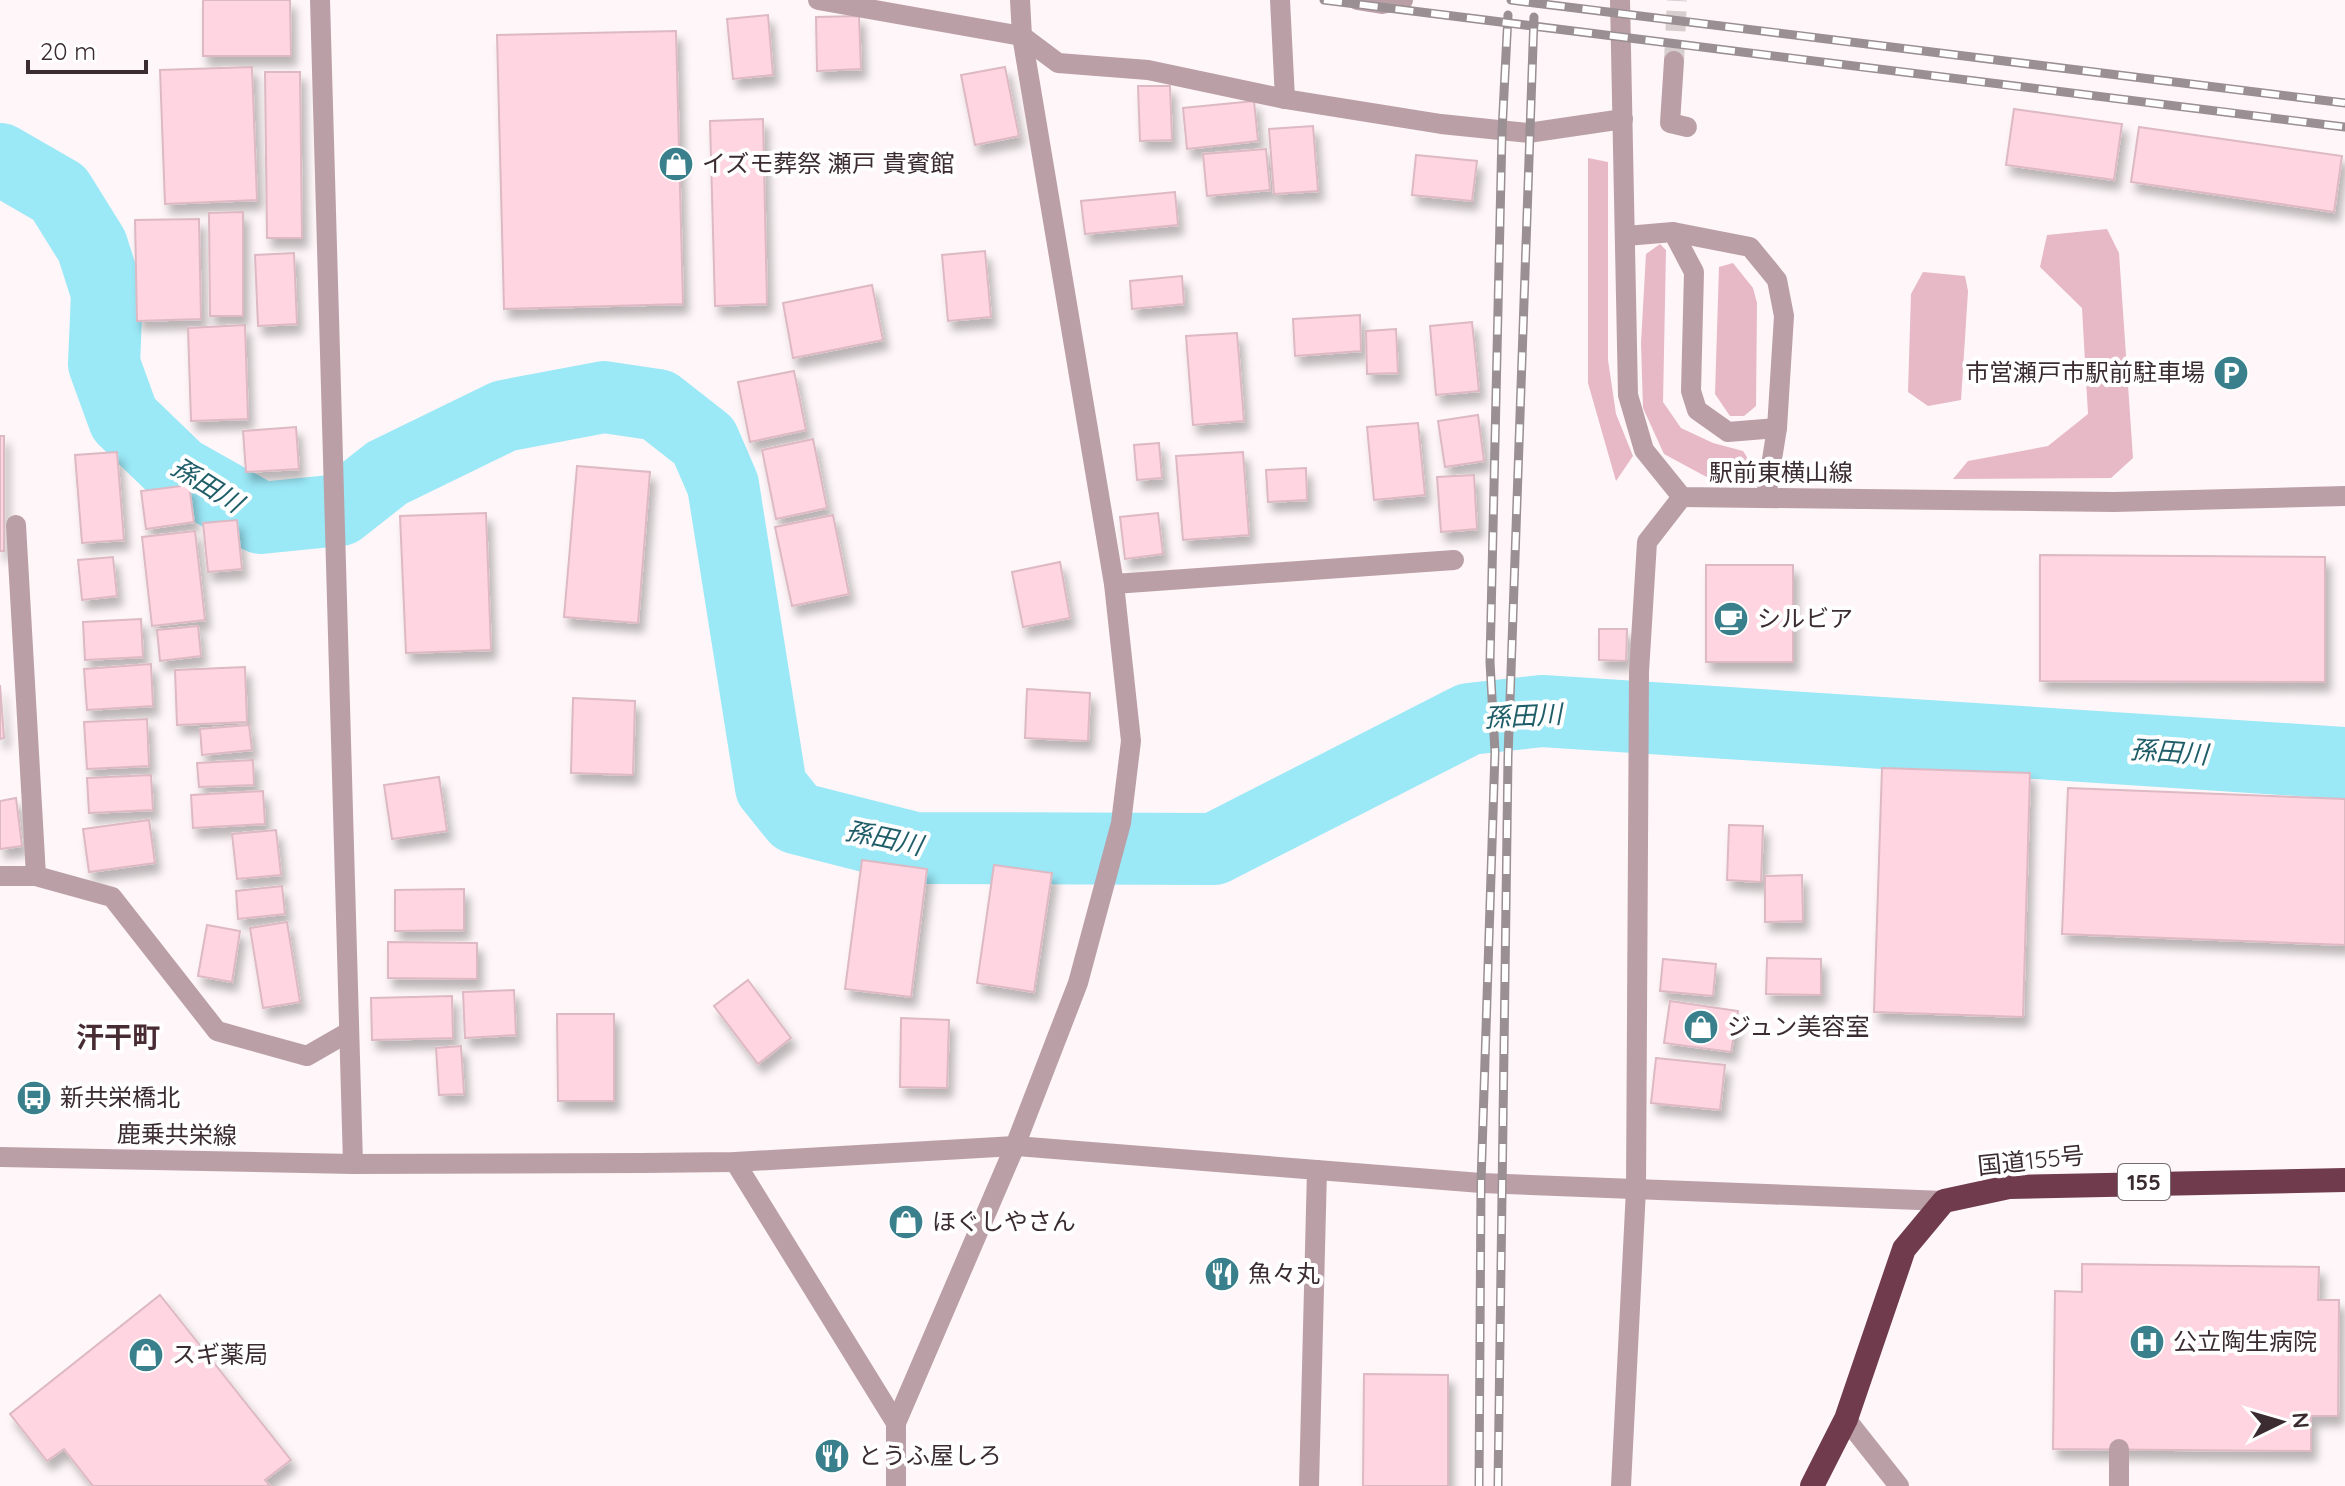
<svg xmlns="http://www.w3.org/2000/svg" width="2345" height="1486" font-family="Quicksand,'Noto Sans JP',sans-serif">
	<defs>
		<filter id="shadow"><feDropShadow dx="5" dy="9" stdDeviation="4" flood-color="#0004"/></filter>
	</defs>
	<rect width="100%" height="100%" fill="#fef6f8"/>
	<g fill="#e7b8c5">
		<polygon points="1588,158 1608,162 1608,360 1616,414 1633,456 1616,481 1588,383"/>
		<polygon points="2107,229 2119,253 2133,458 2111,478 1953,479 1968,461 2048,446 2088,414 2082,308 2040,267 2047,235"/>
		<polygon points="1660,244 1666,250 1663,402 1681,428 1713,443 1743,451 1752,465 1742,478 1716,482 1664,454 1643,408 1641,343 1646,254"/>
		<polygon points="1733,263 1753,288 1757,303 1756,406 1744,416 1730,416 1715,394 1719,267"/>
		<polygon points="1923,272 1965,276 1968,291 1961,400 1928,406 1908,392 1911,294"/>
	</g>
	<g fill="none" stroke-linecap="round" stroke-linejoin="round">
		<polyline stroke="#9be8f7" stroke-width="72" points="0,159 59,193 92,246 107,293 104,364 124,419 179,472 261,518 340,510 387,473 504,416 604,397 658,405 704,441 723,485 771,787 796,818 914,848 1214,849 1469,719 1542,711 2345,763"/>
	</g>
	<g fill="#fed5e0" stroke="#ddb9c3" stroke-width="2" filter="url(#shadow)">
		<polygon points="203,0 290,0 291,56 203,56"/>
		<polygon points="768,15 773,75 733,79 727,19"/>
		<polygon points="859,16 861,69 817,71 816,17"/>
		<polygon points="676,31 683,304 504,309 497,35"/>
		<polygon points="252,67 257,200 165,204 160,70"/>
		<polygon points="1005,67 1019,136 975,145 961,75"/>
		<polygon points="265,72 300,72 302,238 267,238"/>
		<polygon points="1138,86 1170,86 1172,140 1140,141"/>
		<polygon points="1254,101 1258,141 1187,149 1183,108"/>
		<polygon points="2014,109 2122,124 2114,180 2006,165"/>
		<polygon points="763,119 767,304 715,306 710,121"/>
		<polygon points="1313,126 1318,191 1274,194 1269,129"/>
		<polygon points="2139,127 2342,156 2334,212 2131,182"/>
		<polygon points="1266,149 1270,190 1207,196 1203,154"/>
		<polygon points="1416,155 1477,161 1472,201 1412,195"/>
		<polygon points="1175,192 1178,225 1085,234 1081,201"/>
		<polygon points="243,212 243,316 210,316 209,213"/>
		<polygon points="199,219 201,319 137,321 135,220"/>
		<polygon points="985,251 991,317 948,321 942,255"/>
		<polygon points="294,253 297,324 258,326 255,255"/>
		<polygon points="1182,276 1184,304 1132,309 1130,281"/>
		<polygon points="872,285 883,340 793,358 783,303"/>
		<polygon points="1360,315 1361,351 1295,356 1293,319"/>
		<polygon points="1472,322 1479,391 1436,395 1430,326"/>
		<polygon points="245,325 248,419 191,421 188,328"/>
		<polygon points="1396,329 1398,373 1367,374 1366,331"/>
		<polygon points="1237,333 1244,421 1193,425 1186,336"/>
		<polygon points="794,371 806,430 750,442 738,382"/>
		<polygon points="1478,415 1484,461 1445,467 1438,421"/>
		<polygon points="1418,423 1425,495 1374,500 1367,427"/>
		<polygon points="296,427 299,469 246,472 243,431"/>
		<rect x="0" y="436" width="4" height="115"/>
		<polygon points="813,439 827,508 776,519 762,450"/>
		<polygon points="1159,443 1162,478 1137,480 1134,445"/>
		<polygon points="117,452 124,540 82,543 75,455"/>
		<polygon points="1243,452 1249,535 1183,540 1176,456"/>
		<polygon points="577,466 650,472 638,623 564,617"/>
		<polygon points="1306,468 1307,500 1268,502 1266,470"/>
		<polygon points="1474,475 1477,529 1441,532 1437,477"/>
		<polygon points="189,485 194,522 146,529 141,491"/>
		<polygon points="486,513 491,650 406,653 400,516"/>
		<polygon points="1158,513 1163,554 1125,559 1120,517"/>
		<polygon points="833,515 849,594 792,606 775,527"/>
		<polygon points="237,520 242,569 208,572 203,523"/>
		<polygon points="195,531 205,620 152,626 142,537"/>
		<polygon points="2040,555 2325,557 2325,682 2040,681"/>
		<polygon points="113,557 117,596 82,600 78,560"/>
		<polygon points="1060,562 1070,618 1023,627 1012,572"/>
		<rect x="1706" y="565" width="87" height="97"/>
		<polygon points="141,619 143,657 85,660 83,622"/>
		<polygon points="198,626 201,656 160,661 157,630"/>
		<polygon points="1599,629 1627,629 1626,661 1599,660"/>
		<polygon points="151,664 153,706 87,710 84,669"/>
		<polygon points="245,667 247,722 177,725 175,670"/>
		<polygon points="0,685 4,738 0,739"/>
		<polygon points="1027,689 1090,693 1088,741 1025,738"/>
		<polygon points="573,698 635,701 633,775 571,773"/>
		<polygon points="147,719 149,766 87,769 84,722"/>
		<polygon points="249,725 252,750 202,755 200,729"/>
		<polygon points="253,760 254,785 199,787 197,763"/>
		<polygon points="1882,768 2030,773 2023,1017 1874,1012"/>
		<polygon points="151,775 153,810 89,813 87,778"/>
		<polygon points="439,777 447,831 392,839 384,785"/>
		<polygon points="2068,788 2345,799 2345,945 2062,934"/>
		<polygon points="263,791 265,824 193,828 191,795"/>
		<polygon points="16,798 22,846 0,849 0,801"/>
		<polygon points="149,820 155,863 89,872 83,829"/>
		<polygon points="1729,825 1763,826 1761,882 1727,880"/>
		<polygon points="276,830 281,875 237,879 232,834"/>
		<polygon points="862,860 927,869 911,997 845,989"/>
		<polygon points="994,865 1052,873 1034,992 977,983"/>
		<polygon points="1802,875 1803,921 1765,922 1765,876"/>
		<polygon points="282,886 285,914 238,919 236,891"/>
		<polygon points="464,889 464,930 395,931 395,890"/>
		<polygon points="287,922 300,1002 263,1008 250,928"/>
		<polygon points="207,925 240,931 232,982 198,976"/>
		<polygon points="388,942 477,943 477,979 388,978"/>
		<polygon points="1767,958 1821,959 1821,995 1766,994"/>
		<polygon points="1663,959 1716,964 1713,996 1660,991"/>
		<polygon points="748,980 791,1038 758,1064 714,1006"/>
		<polygon points="514,990 516,1035 465,1038 463,992"/>
		<polygon points="452,996 453,1038 372,1040 371,998"/>
		<polygon points="1670,1001 1738,1011 1731,1052 1664,1043"/>
		<polygon points="557,1014 614,1014 614,1101 558,1101"/>
		<polygon points="901,1018 949,1020 947,1088 900,1087"/>
		<polygon points="461,1046 464,1094 439,1095 436,1048"/>
		<polygon points="1656,1058 1725,1065 1720,1110 1651,1103"/>
		<polygon points="2082,1264 2319,1267 2318,1300 2339,1300 2338,1416 2311,1416 2311,1451 2053,1449 2055,1291 2082,1292"/>
		<polygon points="160,1295 291,1460 265,1480 270,1486 93,1486 64,1449 47,1461 10,1414"/>
		<polygon points="1364,1374 1448,1375 1448,1486 1363,1486"/>
	</g>
	<g fill="none" stroke-linecap="round" stroke-linejoin="round">
		<polyline stroke="#d7ced0" stroke-width="20" stroke-dasharray="20 10" stroke-linecap="butt" points="1674,61 1677,0"/>
		<g stroke="#bb9fa7" stroke-width="20">
			<polyline points="320,0 353,1164"/>
			<polyline points="818,0 1022,36 1058,63 1148,70 1285,99 1441,124 1528,133 1623,119"/>
			<polyline points="1280,0 1285,99"/>
			<polyline points="1357,0 1382,4 1403,0"/>
			<polyline points="1620,0 1628,395 1644,450 1682,497 2114,502 2345,496"/>
			<polyline points="1674,61 1670,123 1687,127"/>
			<polyline points="1673,232 1694,272 1691,391 1697,410 1728,432 1777,428"/>
			<polyline points="1626,236 1673,232 1750,247 1777,280 1784,316 1777,428 1766,497"/>
			<polyline points="16,525 36,876"/>
			<polyline points="1114,584 1454,560"/>
			<polyline points="0,876 36,876 112,897 217,1031 307,1056 347,1033"/>
			<polyline points="0,1157 353,1164 642,1163 735,1162 1015,1146 1481,1183 1944,1201"/>
			<polyline points="735,1162 896,1423"/>
			<polyline points="1846,1419 1899,1486"/>
			<polyline points="2119,1449 2119,1486"/>
			<polyline points="896,1486 896,1423 1015,1146 1078,983 1121,823 1131,741 1114,584 1022,36 1020,0"/>
			<polyline points="1309,1486 1317,1170"/>
			<polyline points="1621,1486 1636,1189 1639,672 1647,542 1682,497"/>
		</g>
		<polyline stroke="#703b4c" stroke-width="24" points="1812,1486 1846,1419 1904,1249 1944,1201 2009,1187 2345,1180"/>
		<defs>
			<g id="rail">
				<polyline points="1324,0 2345,127"/>
				<polyline points="1511,0 2345,103"/>
				<polyline points="1479,1486 1481,1183 1495,752 1490,662 1502,132 1508,15"/>
				<polyline points="1498,1486 1508,757 1534,17"/>
			</g>
		</defs>
		<use href="#rail" stroke="#9a8f92" stroke-width="9"/>
		<use href="#rail" stroke="#fff" stroke-width="6" stroke-dasharray="18" stroke-linecap="butt"/>
	</g>
	<defs>
		<symbol id="shop-disc" viewBox="-11 -11 22 22"><circle r="9.5" fill="#3a7f8c" stroke="#fff"/><path d="M-5-2.5h2.3a2.7 3.5 0 0 1 5.4 0H5L5.5 6h-11ZM-1.5-2.5h3a1.5 2.3 0 0 0-3 0Z" fill="#fff"/></symbol>
		<symbol id="parking-disc" viewBox="-11 -11 22 22"><circle r="9.5" fill="#3a7f8c" stroke="#fff"/><path d="M-3.5-5.5H1a3.5 3.5 0 0 1 0 7H-1V5.5H-3.5ZM-1-3.4V-.6H.8a1.4 1.4 0 0 0 0-2.8Z" fill="#fff"/></symbol>
		<symbol id="cafe-disc" viewBox="-11 -11 22 22"><circle r="9.5" fill="#3a7f8c" stroke="#fff"/><path d="M-5.5-4.5H6V0H3Q3 3.5 0 3.5H-2.5Q-5.5 3.5-5.5 0ZM3-3.2v2h1.7v-2ZM-6 4.5H4V6H-6Z" fill="#fff"/></symbol>
		<symbol id="bus-disc" viewBox="-11 -11 22 22"><circle r="9.5" fill="#3a7f8c" stroke="#fff"/><path d="M-5-6H5V4H4V6H2V4H-2V6H-4V4H-5ZM-3.5-4V0h7V-4ZM-3.5 1.2v1.5H-2V1.2ZM2 1.2v1.5H3.5V1.2Z" fill="#fff"/></symbol>
		<symbol id="restaurant-disc" viewBox="-11 -11 22 22"><circle r="9.5" fill="#3a7f8c" stroke="#fff"/><path d="M-5-6h1v4h1v-4h1v4h1v-4h1v5L-1.5 .5V6h-2V.5L-5-1ZM5-6V6H3V1.5H1.5Q1.5-4 5-6Z" fill="#fff"/></symbol>
		<symbol id="hospital-disc" viewBox="-11 -11 22 22"><circle r="9.5" fill="#3a7f8c" stroke="#fff"/><path d="M-5-5h3v3.5h4V-5h3V5h-3V1.5h-4V5h-3Z" fill="#fff"/></symbol>
	</defs>
	<g fill-rule="evenodd">
		<use href="#shop-disc" x="656" y="144" width="40" height="40"/>
		<use href="#parking-disc" x="2211" y="353" width="40" height="40"/>
		<use href="#cafe-disc" x="1711" y="599" width="40" height="40"/>
		<use href="#shop-disc" x="1681" y="1007" width="40" height="40"/>
		<use href="#bus-disc" x="14" y="1078" width="40" height="40"/>
		<use href="#shop-disc" x="886" y="1202" width="40" height="40"/>
		<use href="#restaurant-disc" x="1202" y="1254" width="40" height="40"/>
		<use href="#hospital-disc" x="2127" y="1322" width="40" height="40"/>
		<use href="#shop-disc" x="126" y="1335" width="40" height="40"/>
		<use href="#restaurant-disc" x="812" y="1436" width="40" height="40"/>
	</g>
	<g text-anchor="middle" stroke-width="8" stroke-linejoin="round" paint-order="stroke">
		<rect fill="#fff" stroke="#756b6e" stroke-width="2" x="2118" y="1164" width="52" height="36" rx="6"/>
		<g font-size="22" font-weight="bold" fill="#3a2c30">
			<text x="2144" y="1190">155</text>
		</g>
		<g font-size="24" fill="#3a2c30" stroke="#fff" text-anchor="start">
			<text x="702" y="172">イズモ葬祭 瀬戸 貴賓館</text>
			<text x="2205" y="381" text-anchor="end">市営瀬戸市駅前駐車場</text>
			<text x="1757" y="627">シルビア</text>
			<text x="1727" y="1035">ジュン美容室</text>
			<text x="60" y="1106">新共栄橋北</text>
			<text x="932" y="1230">ほぐしやさん</text>
			<text x="1248" y="1282">魚々丸</text>
			<text x="2173" y="1350">公立陶生病院</text>
			<text x="172" y="1363">スギ薬局</text>
			<text x="858" y="1464">とうふ屋しろ</text>
		</g>
		<g font-size="24" fill="#3a2c30" stroke="#fff">
			<text x="1781" y="481">駅前東横山線</text>
			<text transform="translate(177 1135) rotate(1)" y="8">鹿乗共栄線</text>
			<text transform="translate(2031 1161) rotate(-6)" y="8">国道155号</text>
		</g>
		<g font-size="26" font-style="italic" fill="#1f5e69" stroke="#fff">
			<text transform="translate(207 485) rotate(32)" y="9">孫田川</text>
			<text transform="translate(1523 716) rotate(-3)" y="9">孫田川</text>
			<text transform="translate(2169 752) rotate(4)" y="9">孫田川</text>
			<text transform="translate(884 838) rotate(12)" y="9">孫田川</text>
		</g>
		<g font-size="28" font-weight="bold" fill="#482c34" stroke="#fff">
			<text x="118" y="1047">汗干町</text>
		</g>
	</g>
	<g transform="translate(2281 1422) rotate(85)" stroke="#ffffff" stroke-width="6" paint-order="stroke">
	<path d="M0-6L14 30L0 20L-14 30Z" fill="#3a2c30"/>
	<text y="-12" font-size="22" font-weight="bold" text-anchor="middle" fill="#3a2c30">N</text>
	</g>
	<path d="M28 60v12h118v-12" fill="none" stroke="#3a2c30" stroke-width="4"/>
	<text x="40" y="60" font-size="24" fill="#3a2c30" stroke="#ffffff" stroke-width="6" paint-order="stroke">20 m</text>
</svg>
